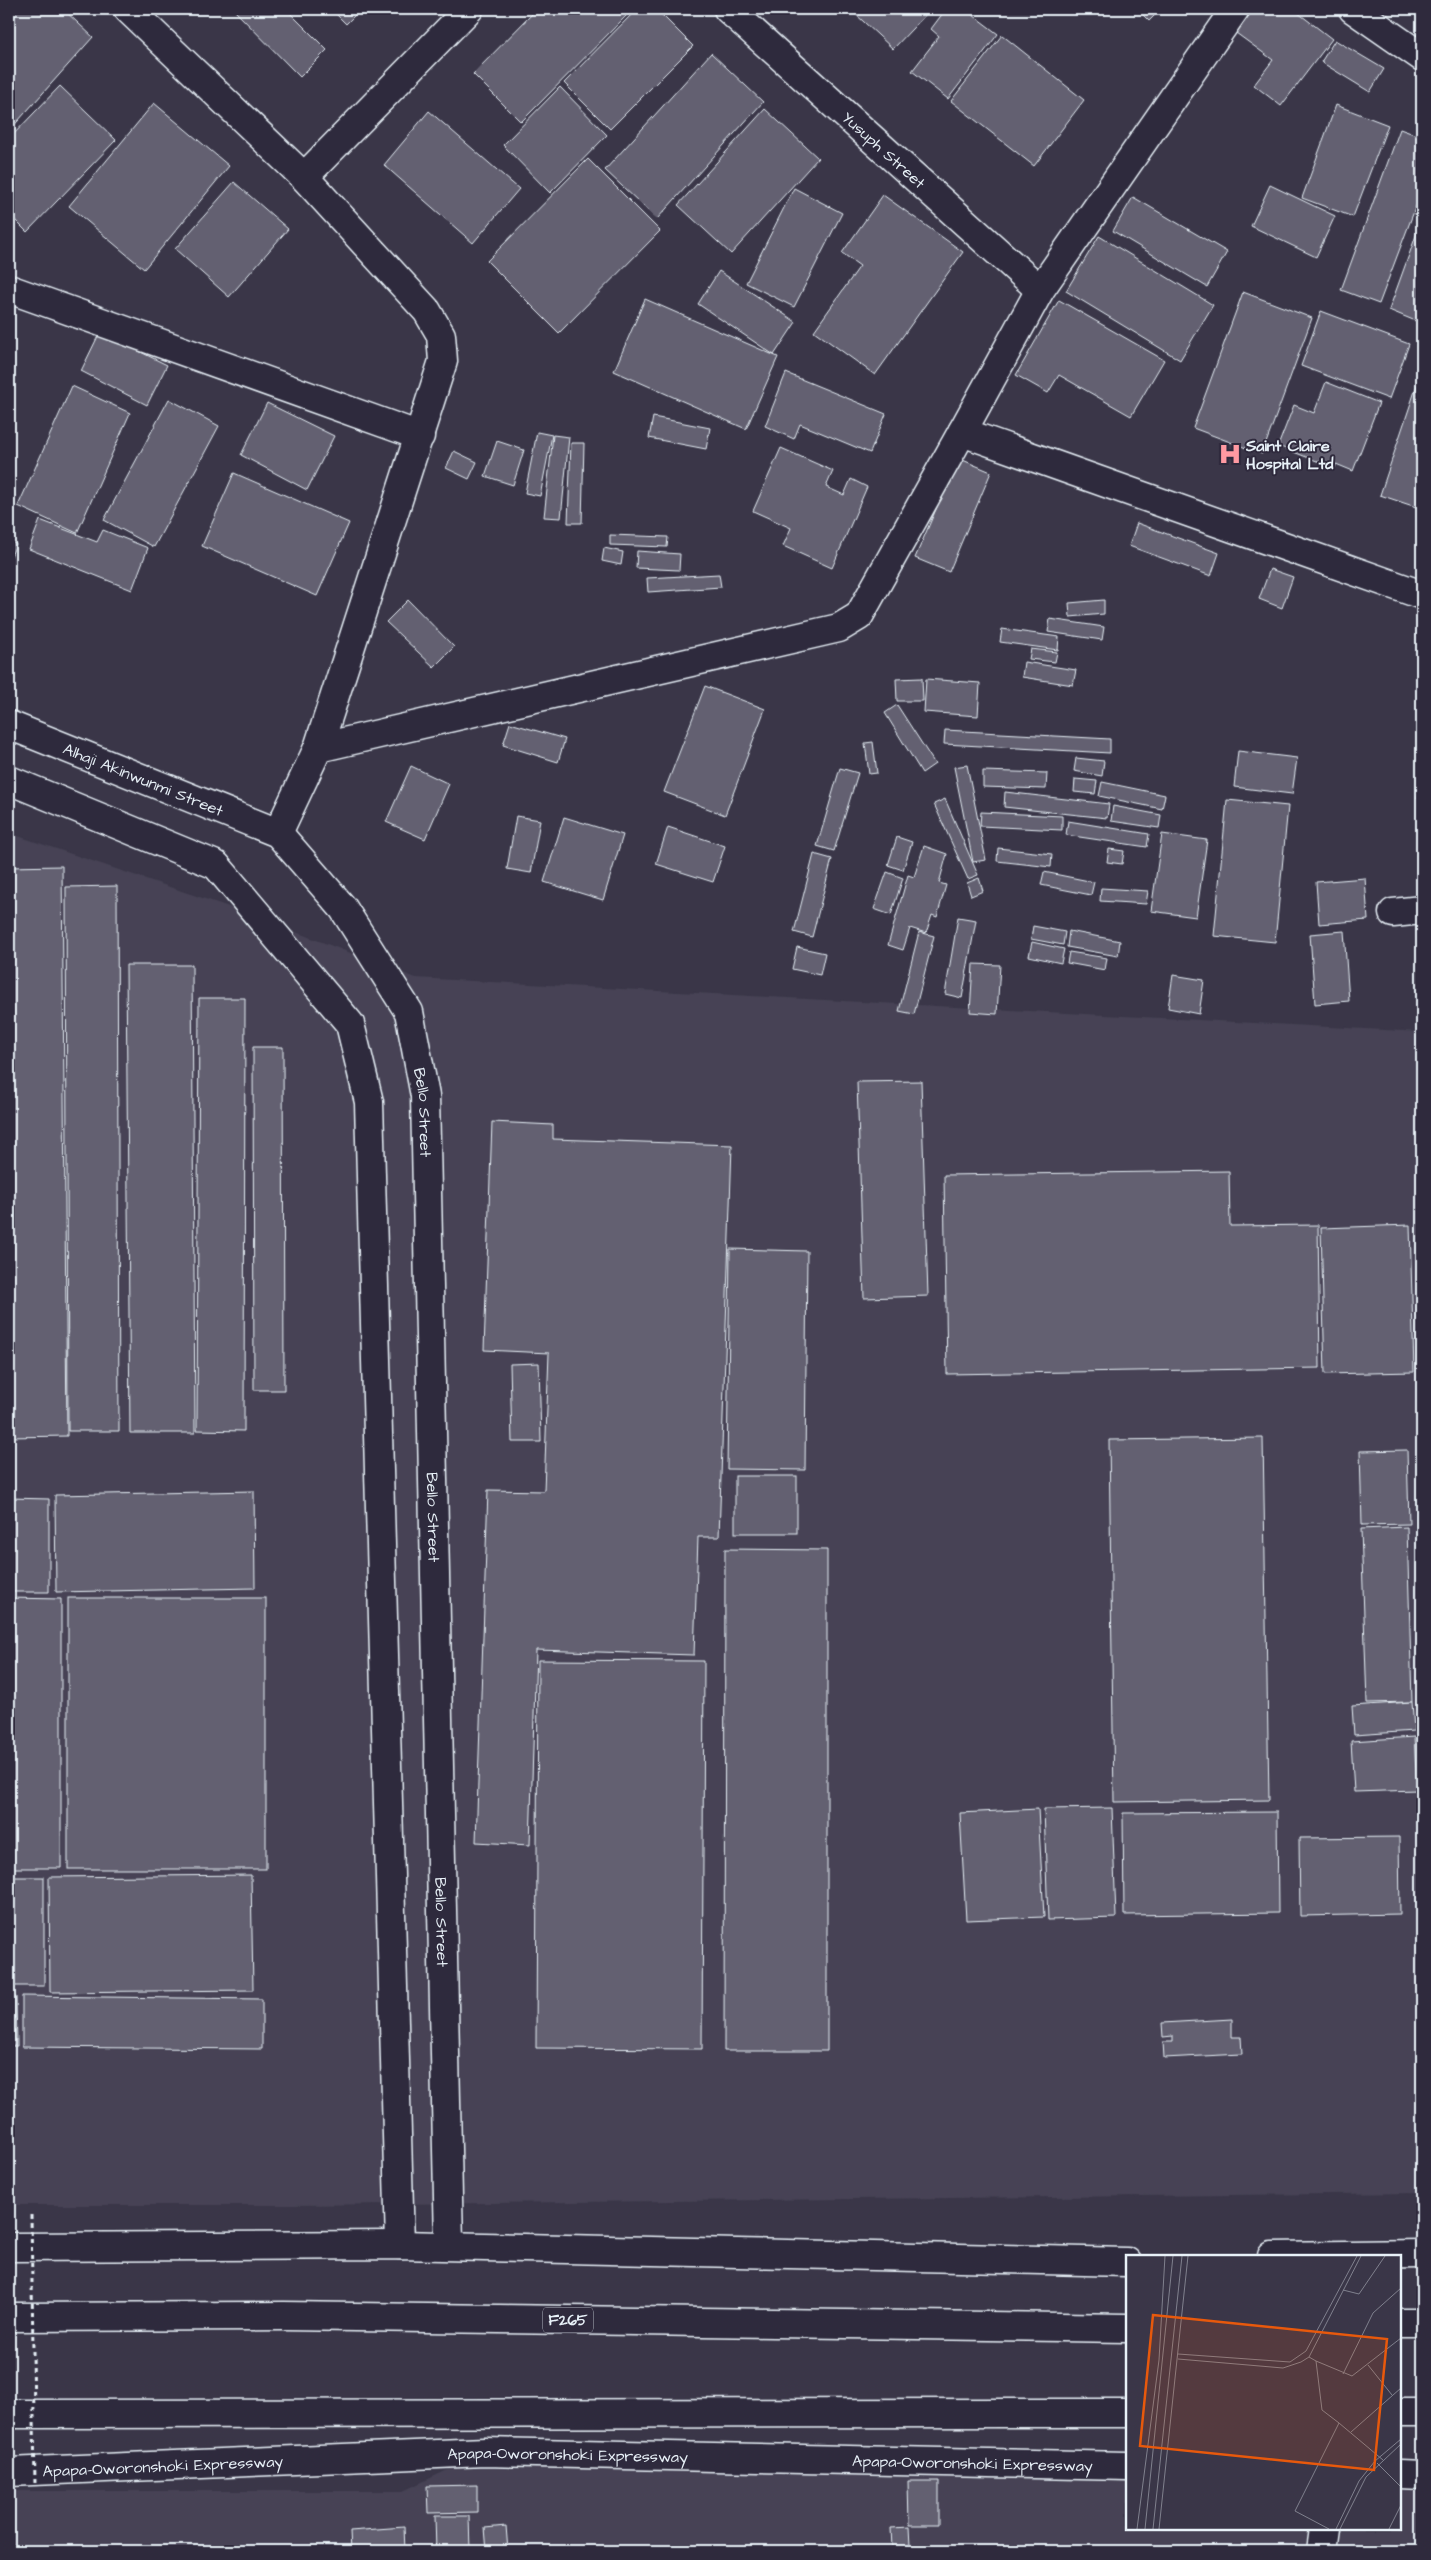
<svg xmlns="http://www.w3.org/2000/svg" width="1431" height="2560" font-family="'Architects Daughter',sans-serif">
	<rect width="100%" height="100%" fill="#3a3648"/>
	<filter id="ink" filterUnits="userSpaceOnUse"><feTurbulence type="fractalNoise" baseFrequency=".02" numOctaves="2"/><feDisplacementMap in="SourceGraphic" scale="10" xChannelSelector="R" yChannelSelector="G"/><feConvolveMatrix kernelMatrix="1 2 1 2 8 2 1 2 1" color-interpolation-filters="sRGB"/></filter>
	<g filter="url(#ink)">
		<g fill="#464354">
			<polygon points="9,833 241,911 416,978 1422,1032 1422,2193 296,2205 9,2205"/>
			<polygon points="473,2458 1127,2468 1127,2529 1400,2529 1400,2472 1422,2472 1422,2551 9,2551 9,2491 403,2491"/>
		</g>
		<g fill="#636171" stroke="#e8f1f8">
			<polygon points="9,9 63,9 93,37 9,131"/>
			<polygon points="233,9 286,9 327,50 300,77"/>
			<polygon points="331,9 361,9 346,24"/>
			<polygon points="537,9 633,9 521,122 473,74"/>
			<polygon points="637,9 656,9 693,46 610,129 564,83"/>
			<polygon points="850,9 931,9 893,49"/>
			<polygon points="946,9 965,9 998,34 948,99 912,71 939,36 931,29"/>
			<polygon points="1137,9 1161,9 1149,21"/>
			<polygon points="1254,9 1293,9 1332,39 1281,106 1254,85 1273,60 1236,33"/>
			<polygon points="1002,35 1084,100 1034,166 951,101"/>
			<polygon points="1335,40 1384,69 1370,92 1321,62"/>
			<polygon points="711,53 763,102 657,219 605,170"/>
			<polygon points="60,86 116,140 27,232 9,214 9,139"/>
			<polygon points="560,87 607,135 550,193 503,145"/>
			<polygon points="154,103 229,166 144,269 69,206"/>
			<polygon points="1336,105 1388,125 1353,217 1302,198"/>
			<polygon points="765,109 818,158 731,254 678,205"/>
			<polygon points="429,111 519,189 473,243 384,165"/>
			<polygon points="1400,129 1422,137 1422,199 1419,198 1379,304 1341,290"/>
			<polygon points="588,159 660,231 559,333 487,261"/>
			<polygon points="234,182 288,229 229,297 175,249"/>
			<polygon points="1270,185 1335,216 1316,257 1251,226"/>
			<polygon points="794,188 842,213 794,307 746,283"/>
			<polygon points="883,195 963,252 875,375 814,331 860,266 842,253"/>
			<polygon points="1133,197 1227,252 1207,287 1113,231"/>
			<polygon points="1422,219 1422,311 1418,322 1389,310"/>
			<polygon points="1099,236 1213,305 1180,360 1066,291"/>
			<polygon points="719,271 796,322 774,355 698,304"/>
			<polygon points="1243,292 1312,318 1262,454 1193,428"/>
			<polygon points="645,299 778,357 746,429 614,371"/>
			<polygon points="1059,300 1164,360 1131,416 1059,375 1048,393 1016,375"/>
			<polygon points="1321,311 1409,344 1389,399 1301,366"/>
			<polygon points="100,332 167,365 147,405 81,371"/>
			<polygon points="1422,370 1422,509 1380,495"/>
			<polygon points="786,373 886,414 870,453 800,424 794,439 765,426"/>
			<polygon points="1326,382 1379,403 1353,471 1336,464 1335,468 1278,446 1294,405 1314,413"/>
			<polygon points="72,386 130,413 77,533 18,506"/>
			<polygon points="169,399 219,426 154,547 104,520"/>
			<polygon points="267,403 334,436 307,490 241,455"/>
			<polygon points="653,417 710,428 706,449 649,438"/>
			<polygon points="537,432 552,435 540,496 525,493"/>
			<polygon points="553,435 569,437 561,518 544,517"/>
			<polygon points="497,441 524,450 513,485 485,476"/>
			<polygon points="571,443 584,443 582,523 568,523"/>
			<polygon points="781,448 833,471 826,487 844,495 851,479 867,487 832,568 783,546 791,528 753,511"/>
			<polygon points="454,451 477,462 469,479 446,468"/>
			<polygon points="958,458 991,472 949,572 915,558"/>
			<polygon points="234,473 349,523 317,596 202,546"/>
			<polygon points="40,520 97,542 103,530 148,548 132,590 29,549"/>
			<polygon points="1137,523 1219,553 1211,576 1129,546"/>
			<polygon points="610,535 668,537 667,547 610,545"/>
			<polygon points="9,541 16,544 9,561"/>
			<polygon points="604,548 623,552 621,565 602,561"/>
			<polygon points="637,551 680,554 679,570 636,568"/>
			<polygon points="1270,569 1293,577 1282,608 1259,599"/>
			<polygon points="719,574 721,587 648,592 647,578"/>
			<polygon points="408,600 454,647 434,667 386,622"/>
			<polygon points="1104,600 1104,614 1070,617 1069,603"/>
			<polygon points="1050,619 1104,627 1102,640 1048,632"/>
			<polygon points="1002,629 1059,637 1058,650 1000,642"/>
			<polygon points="1031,649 1057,652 1055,662 1029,659"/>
			<polygon points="1024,662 1076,670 1073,685 1022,677"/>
			<polygon points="922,678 923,701 897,701 896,679"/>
			<polygon points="926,679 980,683 978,716 924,712"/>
			<polygon points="705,686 765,709 725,815 664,792"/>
			<polygon points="897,705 935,764 922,773 885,713"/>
			<polygon points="510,723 565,739 558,762 503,745"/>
			<polygon points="945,730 1110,739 1110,753 944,744"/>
			<polygon points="873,742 877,773 869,774 865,743"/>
			<polygon points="1238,751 1297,758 1292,794 1234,787"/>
			<polygon points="1076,758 1104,761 1102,776 1074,771"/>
			<polygon points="967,765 986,860 973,862 954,767"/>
			<polygon points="411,766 449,784 425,839 386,822"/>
			<polygon points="1422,767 1422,799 1417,798"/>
			<polygon points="840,768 858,773 834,851 817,846"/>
			<polygon points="983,771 1047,773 1046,789 983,787"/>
			<polygon points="1075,779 1097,781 1095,794 1074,792"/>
			<polygon points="1102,782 1165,795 1162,809 1099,796"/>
			<polygon points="1005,792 1109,804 1107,818 1004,807"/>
			<polygon points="945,799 978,875 968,879 934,804"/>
			<polygon points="1227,800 1288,806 1275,942 1214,936"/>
			<polygon points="1113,806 1161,815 1159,828 1111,821"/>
			<polygon points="981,812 1062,816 1062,830 980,826"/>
			<polygon points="516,816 540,820 531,873 507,869"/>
			<polygon points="564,817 623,835 603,900 544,882"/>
			<polygon points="1068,821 1149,834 1147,847 1066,835"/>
			<polygon points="668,827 725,846 713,882 656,864"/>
			<polygon points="1162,834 1207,840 1196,917 1151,911"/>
			<polygon points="897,837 912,842 903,870 888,865"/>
			<polygon points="924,846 947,854 939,883 946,885 937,917 932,915 926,933 910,928 903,950 888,945 908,875 914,877"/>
			<polygon points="998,848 1052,854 1051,867 997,861"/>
			<polygon points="1109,849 1124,851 1122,864 1107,862"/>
			<polygon points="814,854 832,859 812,937 794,932"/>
			<polygon points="62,866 67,1436 9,1437 9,867"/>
			<polygon points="887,872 903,878 891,915 874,909"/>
			<polygon points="1044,872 1094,882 1091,895 1041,885"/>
			<polygon points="979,878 983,891 971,896 967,883"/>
			<polygon points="1365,878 1368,920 1319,924 1316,882"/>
			<polygon points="117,886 119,1431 68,1431 66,887"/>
			<polygon points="1101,888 1148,891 1146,904 1100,901"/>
			<polygon points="958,917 976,920 962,998 945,994"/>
			<polygon points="1033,926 1065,932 1063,945 1031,939"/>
			<polygon points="1069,931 1120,941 1118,956 1067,947"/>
			<polygon points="1344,931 1349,1001 1315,1004 1310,934"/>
			<polygon points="919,932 934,936 914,1014 899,1011"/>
			<polygon points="1032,942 1064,949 1061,963 1029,956"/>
			<polygon points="797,947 825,953 820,975 792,969"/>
			<polygon points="1069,952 1107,958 1105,970 1067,963"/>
			<polygon points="973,964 1000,965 997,1014 970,1012"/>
			<polygon points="126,965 192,965 195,1433 130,1433"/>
			<polygon points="1173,975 1204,980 1199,1014 1168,1008"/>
			<polygon points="199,998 245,998 244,1431 197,1430"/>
			<polygon points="253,1047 283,1047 284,1390 254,1390"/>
			<polygon points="921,1081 928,1296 864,1298 857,1082"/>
			<polygon points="492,1122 553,1125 553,1139 732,1145 719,1537 698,1537 694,1655 536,1650 530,1845 476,1842 488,1490 544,1491 549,1353 484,1350"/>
			<polygon points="1229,1171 1230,1226 1318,1225 1320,1368 947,1374 944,1175"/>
			<polygon points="1410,1225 1414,1372 1325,1374 1321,1228"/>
			<polygon points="730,1249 807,1251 805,1470 727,1469"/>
			<polygon points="539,1363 541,1442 512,1442 510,1364"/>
			<polygon points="1263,1438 1269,1800 1114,1802 1109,1440"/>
			<polygon points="1407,1450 1409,1524 1362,1525 1360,1451"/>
			<rect x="735" y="1476" width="62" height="57"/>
			<polygon points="254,1491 255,1588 56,1592 55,1495"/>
			<polygon points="9,1498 49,1499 49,1592 9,1592"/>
			<polygon points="1407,1527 1412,1702 1367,1703 1361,1529"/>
			<polygon points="725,1549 827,1550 827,2051 724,2051"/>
			<polygon points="9,1598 61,1599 61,1868 9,1868"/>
			<rect x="68" y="1598" width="198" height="271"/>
			<polygon points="538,1660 704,1661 702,2049 536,2048"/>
			<polygon points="1412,1702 1414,1731 1354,1735 1352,1706"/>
			<polygon points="1414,1737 1417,1790 1354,1792 1351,1741"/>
			<polygon points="1112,1808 1116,1918 1048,1920 1044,1809"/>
			<polygon points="1038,1809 1044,1917 966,1920 960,1813"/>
			<polygon points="1277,1812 1278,1913 1124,1915 1123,1813"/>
			<polygon points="1399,1837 1400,1914 1300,1916 1299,1838"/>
			<polygon points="251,1875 253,1990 50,1992 49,1877"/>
			<rect x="9" y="1877" width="35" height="109"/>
			<polygon points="22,1996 262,1999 262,2049 22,2047"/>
			<polygon points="16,1997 17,2046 9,2046 9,1998"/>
			<polygon points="1232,2019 1232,2037 1241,2037 1242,2054 1164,2058 1163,2042 1173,2042 1173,2036 1163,2037 1162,2023"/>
			<polygon points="908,2481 939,2481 939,2525 909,2525"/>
			<polygon points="477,2485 477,2512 428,2513 427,2486"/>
			<polygon points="435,2516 469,2516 470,2551 436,2551"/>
			<polygon points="506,2526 508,2551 487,2551 485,2528"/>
			<polygon points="404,2527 405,2551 351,2551 350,2531"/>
			<polygon points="909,2527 910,2546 892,2548 891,2528"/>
		</g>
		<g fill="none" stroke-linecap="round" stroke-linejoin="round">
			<defs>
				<g id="minor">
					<polyline points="128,9 304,177 427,311 441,335 443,361 318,748"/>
					<path id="s1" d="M 728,9 L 1040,290"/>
					<polyline points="1235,9 1040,290 962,432 1422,595"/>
					<polyline points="1353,9 1422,57"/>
					<polyline points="304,177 469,9"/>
					<polyline points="9,289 420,436"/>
					<path id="s2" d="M 9,725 L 278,833 L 343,908 L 409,1012 L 425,1096 L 449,2245"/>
					<polyline points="9,780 216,865 350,1024 369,1102 400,2245"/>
					<polyline points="278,833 318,748 839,628 859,616 962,432"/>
					<polyline points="1393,913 1422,910"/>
					<polyline points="1320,2551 1323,2529"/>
				</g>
				<g id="major">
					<polyline points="9,2247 400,2245 1127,2262"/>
					<polyline points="1272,2256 1422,2254"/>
					<path id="s3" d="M 9,2472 L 485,2452 L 1127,2466"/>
					<polyline points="1400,2474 1422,2475"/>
				</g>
				<g id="highway">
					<polyline points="9,2317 284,2316 1127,2328"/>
					<polyline points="1400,2323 1422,2323"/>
					<polyline points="1400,2413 1422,2413"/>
					<polyline points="9,2414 1127,2413"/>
				</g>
			</defs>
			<use href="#minor" stroke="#e8f1f8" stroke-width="31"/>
			<use href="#major" stroke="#e8f1f8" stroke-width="31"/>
			<use href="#highway" stroke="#e8f1f8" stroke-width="31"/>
			<use href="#minor" stroke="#2f2a3d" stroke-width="28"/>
			<use href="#major" stroke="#2f2a3d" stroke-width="28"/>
			<use href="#highway" stroke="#2f2a3d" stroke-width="28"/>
			<polyline stroke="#e8f1f8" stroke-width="3" stroke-dasharray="4 4" stroke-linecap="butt" points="31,2215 35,2485"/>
		</g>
	</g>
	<defs>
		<symbol id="hospital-bare" viewBox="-9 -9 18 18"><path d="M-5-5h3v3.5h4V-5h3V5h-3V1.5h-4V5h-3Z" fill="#ff9aa2" stroke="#2f2a3d" stroke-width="2.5" paint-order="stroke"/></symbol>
	</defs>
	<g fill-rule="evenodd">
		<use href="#hospital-bare" x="1214" y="438" width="32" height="32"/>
	</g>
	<g text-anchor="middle" stroke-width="4" stroke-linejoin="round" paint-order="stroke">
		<rect fill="#2f2a3d" stroke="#b0b5c0" stroke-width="1" x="543" y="2307.5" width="50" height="25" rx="4"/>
		<g font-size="15" font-weight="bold" fill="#e8f1f8">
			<text x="568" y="2325">F265</text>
		</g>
		<g font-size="16" fill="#e8f1f8" stroke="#2f2a3d">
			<text dy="6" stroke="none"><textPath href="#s1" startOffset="210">Yusuph Street</textPath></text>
			<text dy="6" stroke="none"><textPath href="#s2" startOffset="145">Alhaji Akinwunmi Street</textPath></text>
			<text dy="6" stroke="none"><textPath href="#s2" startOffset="614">Bello Street</textPath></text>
			<text dy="6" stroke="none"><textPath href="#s2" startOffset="1019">Bello Street</textPath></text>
			<text dy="6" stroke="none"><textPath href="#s2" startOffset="1424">Bello Street</textPath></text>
			<text dy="6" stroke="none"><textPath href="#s3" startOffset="559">Apapa-Oworonshoki Expressway</textPath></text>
			<text dy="6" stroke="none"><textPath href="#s3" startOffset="964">Apapa-Oworonshoki Expressway</textPath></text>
			<text dy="6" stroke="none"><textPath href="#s3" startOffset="154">Apapa-Oworonshoki Expressway</textPath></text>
		</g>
		<g font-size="16" font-weight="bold" fill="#e8f1f8" stroke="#2f2a3d" text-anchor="start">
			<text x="1246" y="451">Saint Claire<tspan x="1246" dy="18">Hospital Ltd</tspan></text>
		</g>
	</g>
	<g transform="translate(1126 2255)">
		<rect width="275" height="275" fill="#3a3648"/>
		<path fill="none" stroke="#80818e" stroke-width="1" d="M 217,35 L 233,39 L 259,1M 52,99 L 164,107 L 180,96 L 231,1M 183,102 L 190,106 L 196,155 L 213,168M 52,104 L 157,113 L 175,107 L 183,102 L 235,1M 190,106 L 226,121 L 275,83M 242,110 L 266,140M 217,119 L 247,58 L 275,33M 225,177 L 275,133M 251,208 L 275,232M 11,274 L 33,105 L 39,1M 19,274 L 47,1M 27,274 L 56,1M 33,274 L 62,1M 203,274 L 169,256 L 213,168 L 257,205M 210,274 L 233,226 L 249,206 L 275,184M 214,274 L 240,222 L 275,189M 263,274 L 275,250"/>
		<path fill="#e8590c" fill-opacity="0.15" stroke="#e8590c" stroke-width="2.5" d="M 27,60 L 261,84 L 248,215 L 14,191 Z"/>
		<rect width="275" height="275" fill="none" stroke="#e8f1f8" stroke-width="2.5"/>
	</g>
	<rect width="1431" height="2560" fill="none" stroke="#2f2a3d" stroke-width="30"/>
	<rect x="15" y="15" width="1401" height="2530" fill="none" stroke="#e8f1f8" stroke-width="2" filter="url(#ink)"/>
</svg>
